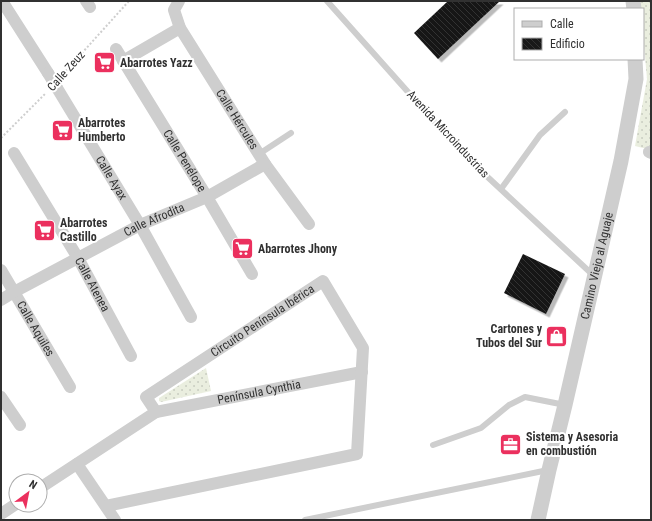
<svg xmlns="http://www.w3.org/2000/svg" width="652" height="521" font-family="'Roboto Condensed',sans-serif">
	<defs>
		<pattern id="grass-dots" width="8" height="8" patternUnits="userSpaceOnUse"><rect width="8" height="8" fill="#eaeedf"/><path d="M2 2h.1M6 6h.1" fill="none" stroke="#c9cdc0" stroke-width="1.8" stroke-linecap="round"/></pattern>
		<pattern id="building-back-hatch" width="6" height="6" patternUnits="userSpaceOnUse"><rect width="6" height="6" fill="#181818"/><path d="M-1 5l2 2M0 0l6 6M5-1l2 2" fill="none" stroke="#313131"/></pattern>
		<filter id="shadow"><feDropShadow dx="3.5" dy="3.5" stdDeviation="0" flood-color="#0004"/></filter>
	</defs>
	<rect width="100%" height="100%" fill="#fff"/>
	<g fill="url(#grass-dots)">
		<polygon points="640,1 651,1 651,150 635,146 647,79 643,34 643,9 641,9"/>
		<polygon points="206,368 211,391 161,402 159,401 159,398"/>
	</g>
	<g fill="url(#building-back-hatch)" filter="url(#shadow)">
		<polygon points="448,1 500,1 438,59 414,33"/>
		<polygon points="523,254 565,274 546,314 504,293"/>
	</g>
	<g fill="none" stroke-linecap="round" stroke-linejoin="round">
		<g stroke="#cecece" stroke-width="2" stroke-dasharray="2 2" stroke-linecap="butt">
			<polyline points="63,74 129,1"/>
			<polyline points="1,138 46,93"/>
		</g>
		<g stroke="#cecece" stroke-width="6">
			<polyline points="327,1 465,156 593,275"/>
			<polyline points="259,154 291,133"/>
			<polyline points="501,189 540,135 565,112"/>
			<polyline points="433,445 481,428 509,405 525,397 565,405"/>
			<polyline points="305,520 548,470"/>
		</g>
		<g stroke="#cecece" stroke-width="12">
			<polyline points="2,1 48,73"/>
			<polyline points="86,1 90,7"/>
			<path id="s1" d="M 179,1 L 174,10 L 180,28 L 265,164 L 309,224"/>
			<path id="s2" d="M 116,49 L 207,197 L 252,274"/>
			<polyline points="123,61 180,28"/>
			<path id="s3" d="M 57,88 L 140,225 L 191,317"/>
			<polyline points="649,152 651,153"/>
			<path id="s4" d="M 14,153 L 78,258 L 131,356"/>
			<path id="s5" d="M 1,270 L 70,387"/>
			<path id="s6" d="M 1,300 L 14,292 L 140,225 L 207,197 L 265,164"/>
			<polyline points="1,397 20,425"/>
			<path id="s7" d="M 156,412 L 362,372"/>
			<polyline points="77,464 115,520"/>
			<path id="s8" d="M 40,488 L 156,412 L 146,397 L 323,281 L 363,348 L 357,454 L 106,506"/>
			<polyline points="1,514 16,504"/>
		</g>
		<g stroke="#cecece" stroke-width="15">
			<polyline points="633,1 634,9"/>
			<path id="s9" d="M 538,520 L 549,470 L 565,405 L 621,161 L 636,79 L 635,59"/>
		</g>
		<polyline stroke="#cecece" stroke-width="12" points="48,73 57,88"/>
	</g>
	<defs>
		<symbol id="supermarket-square" viewBox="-11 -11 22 22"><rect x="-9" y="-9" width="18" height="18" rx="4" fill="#eb305e" stroke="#fff"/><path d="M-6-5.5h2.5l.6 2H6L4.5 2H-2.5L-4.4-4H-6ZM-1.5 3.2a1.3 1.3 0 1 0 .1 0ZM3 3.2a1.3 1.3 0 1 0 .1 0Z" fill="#fff"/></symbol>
		<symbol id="shop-square" viewBox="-11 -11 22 22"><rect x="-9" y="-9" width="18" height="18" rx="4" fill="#eb305e" stroke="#fff"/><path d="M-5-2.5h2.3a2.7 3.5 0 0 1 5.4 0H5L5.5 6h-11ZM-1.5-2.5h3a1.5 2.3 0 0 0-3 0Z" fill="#fff"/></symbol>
		<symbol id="office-square" viewBox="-11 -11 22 22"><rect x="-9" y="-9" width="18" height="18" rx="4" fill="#eb305e" stroke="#fff"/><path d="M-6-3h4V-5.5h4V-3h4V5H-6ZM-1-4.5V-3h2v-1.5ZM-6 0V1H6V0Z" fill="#fff"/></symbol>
	</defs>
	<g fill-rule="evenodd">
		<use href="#supermarket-square" x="92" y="50" width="25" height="25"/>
		<use href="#supermarket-square" x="50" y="118" width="25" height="25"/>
		<use href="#supermarket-square" x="32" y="218" width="25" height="25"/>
		<use href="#supermarket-square" x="230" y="236" width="25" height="25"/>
		<use href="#shop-square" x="544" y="324" width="25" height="25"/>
		<use href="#office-square" x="498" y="432" width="25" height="25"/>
	</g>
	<g text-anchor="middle" stroke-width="4" stroke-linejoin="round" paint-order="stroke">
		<g font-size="12" font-weight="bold" fill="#313131" stroke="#fff" text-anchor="start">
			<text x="120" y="67">Abarrotes Yazz</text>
			<text x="78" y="127">Abarrotes<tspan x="78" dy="14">Humberto</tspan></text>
			<text x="60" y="227">Abarrotes<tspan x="60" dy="14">Castillo</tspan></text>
			<text x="258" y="253">Abarrotes Jhony</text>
			<text x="542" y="333" text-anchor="end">Cartones y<tspan x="542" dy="14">Tubos del Sur</tspan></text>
			<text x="526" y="441">Sistema y Asesoria<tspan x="526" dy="14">en combustión</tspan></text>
		</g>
		<g font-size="12" fill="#313131" stroke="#fff">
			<text transform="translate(66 71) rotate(-48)" y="4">Calle Zeuz</text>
			<text dy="4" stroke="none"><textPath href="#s1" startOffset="137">Calle Hércules</textPath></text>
			<text transform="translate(448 134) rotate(47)" y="4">Avenida Microindustrias</text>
			<text dy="4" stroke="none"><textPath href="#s2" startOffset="131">Calle Penélope</textPath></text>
			<text dy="4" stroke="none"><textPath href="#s3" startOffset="105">Calle Ayax</textPath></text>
			<text dy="4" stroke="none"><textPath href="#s6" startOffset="173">Calle Afrodita</textPath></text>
			<text dy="4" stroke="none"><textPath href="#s9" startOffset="261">Camino Viejo al Aguaje</textPath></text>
			<text dy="4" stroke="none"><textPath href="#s4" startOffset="153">Calle Atenea</textPath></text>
			<text dy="4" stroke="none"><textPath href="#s8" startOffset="296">Circuito Península Ibérica</textPath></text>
			<text dy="4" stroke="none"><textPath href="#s5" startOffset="68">Calle Aquiles</textPath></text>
			<text dy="4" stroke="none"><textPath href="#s7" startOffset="105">Península Cynthia</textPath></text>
		</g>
	</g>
	<rect width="652" height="521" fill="none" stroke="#313131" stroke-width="4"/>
	<rect x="514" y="8" width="130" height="52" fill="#ffffff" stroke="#adadad"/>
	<rect x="522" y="21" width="20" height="6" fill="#cecece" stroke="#adadad"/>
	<text x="550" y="28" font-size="12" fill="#313131">Calle</text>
	<rect x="522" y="38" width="20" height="12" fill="url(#building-back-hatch)" stroke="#adadad"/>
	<text x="550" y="48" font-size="12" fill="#313131">Edificio</text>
	<g transform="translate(28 493) rotate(32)"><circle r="19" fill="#ffffff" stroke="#adadad"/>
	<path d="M0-3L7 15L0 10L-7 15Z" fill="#eb305e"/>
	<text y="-6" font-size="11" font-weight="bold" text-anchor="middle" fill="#313131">N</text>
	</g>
</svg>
